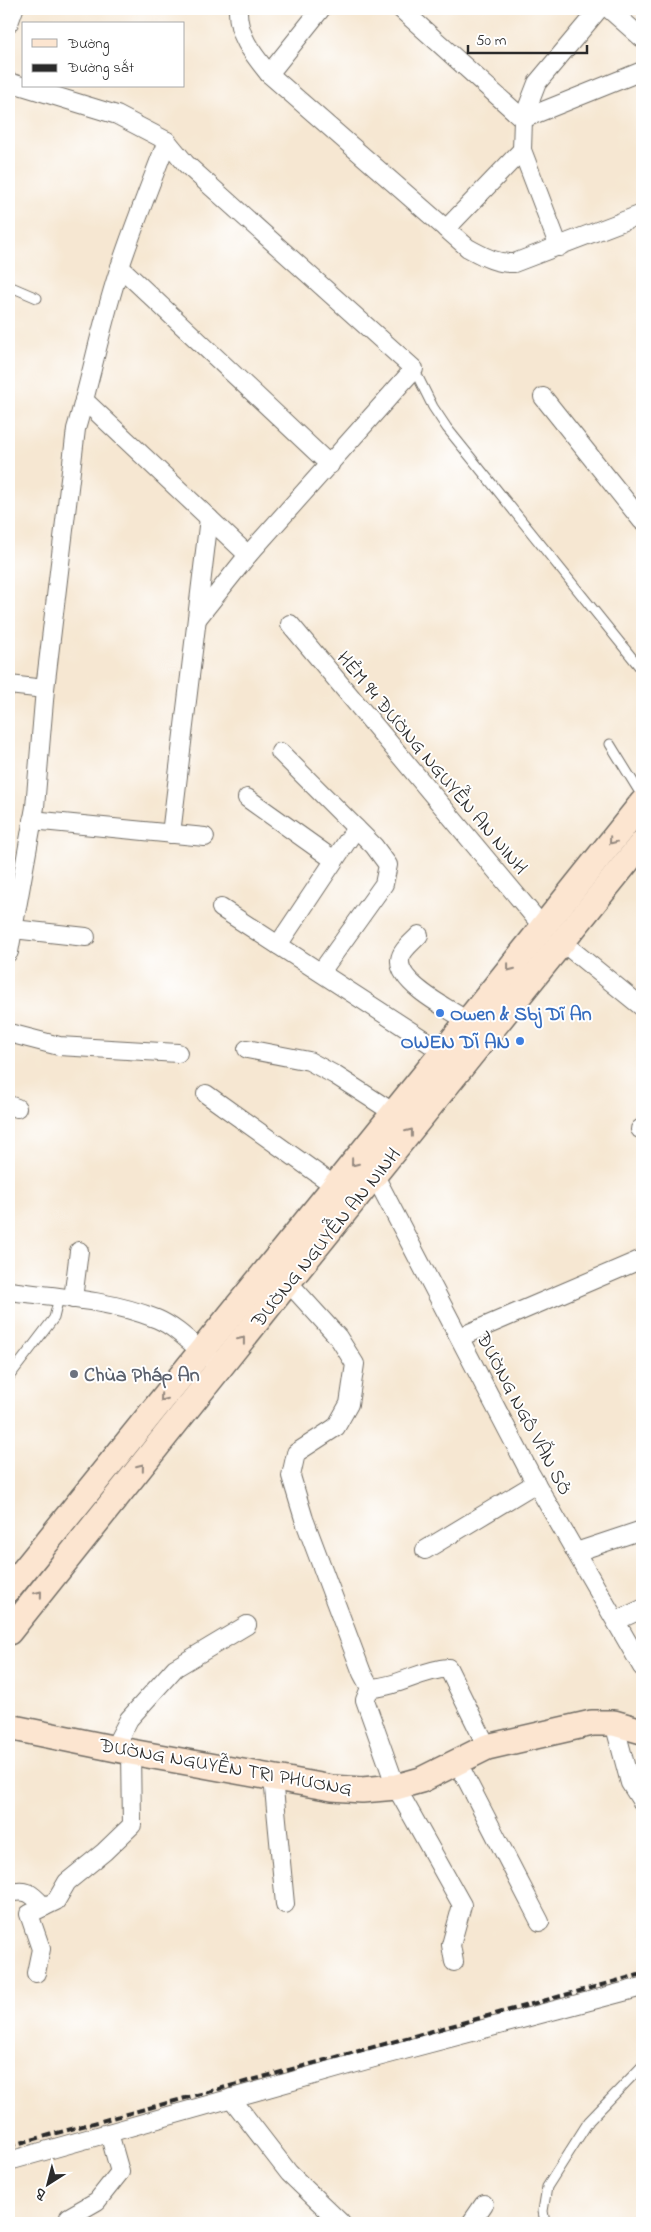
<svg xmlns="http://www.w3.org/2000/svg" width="651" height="2232" font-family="'Indie Flower',sans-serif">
	<rect width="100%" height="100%" fill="#fff"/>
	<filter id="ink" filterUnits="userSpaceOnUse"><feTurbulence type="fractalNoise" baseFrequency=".02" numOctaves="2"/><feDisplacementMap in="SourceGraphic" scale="10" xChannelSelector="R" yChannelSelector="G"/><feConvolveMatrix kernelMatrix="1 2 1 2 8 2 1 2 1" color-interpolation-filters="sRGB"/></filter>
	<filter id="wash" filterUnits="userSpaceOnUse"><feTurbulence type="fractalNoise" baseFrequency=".0096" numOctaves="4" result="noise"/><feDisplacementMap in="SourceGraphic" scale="20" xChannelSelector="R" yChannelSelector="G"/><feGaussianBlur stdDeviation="1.12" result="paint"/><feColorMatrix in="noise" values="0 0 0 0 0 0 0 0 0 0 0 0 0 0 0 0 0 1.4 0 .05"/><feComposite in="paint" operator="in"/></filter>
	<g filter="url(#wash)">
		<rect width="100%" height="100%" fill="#f6e7d2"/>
	</g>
	<g filter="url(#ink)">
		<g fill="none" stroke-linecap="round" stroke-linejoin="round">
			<defs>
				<g id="lane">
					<polyline points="9,286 37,298"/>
					<polyline points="414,369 433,407 447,428 642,670"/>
					<polyline points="610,744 642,796"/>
					<polyline points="9,1377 54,1318 59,1297"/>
					<polyline points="545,2223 543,2211 547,2187 589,2121 642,2066"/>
				</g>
				<g id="street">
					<path d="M 238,9 C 237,35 253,54 269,74 L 468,248 C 483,256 496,264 514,263 L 642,214"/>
					<polyline points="401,9 523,119 642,71"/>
					<polyline points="609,9 642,38"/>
					<polyline points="9,23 14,9"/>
					<polyline points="269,74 321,9"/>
					<polyline points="9,82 117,115 167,141 186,164 414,369 248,555 197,619"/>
					<polyline points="446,229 522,150"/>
					<polyline points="559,247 522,150 523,119 537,83 599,9"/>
					<polyline points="120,267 330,465"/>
					<polyline points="543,397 642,521"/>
					<polyline points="84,400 248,555"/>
					<polyline points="290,624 543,927"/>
					<polyline points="9,685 45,689"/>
					<polyline points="280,752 374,846 388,865 384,884 321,972"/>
					<polyline points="247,798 334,860"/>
					<polyline points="32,820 205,837"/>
					<polyline points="171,834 209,518"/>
					<polyline points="221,908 452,1058"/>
					<polyline points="13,929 86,937"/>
					<path d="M 419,935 C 413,942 401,950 400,960 C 398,984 450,1010 468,1021"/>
					<polyline points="562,942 642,1007"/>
					<polyline points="278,945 356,828"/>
					<path d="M 9,952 L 35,807 L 45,689 L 76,429 C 92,375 102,320 120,267 C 134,225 151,183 167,141"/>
					<polyline points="9,1033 59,1046 178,1053"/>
					<polyline points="247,1049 309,1061 335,1075 394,1113"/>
					<polyline points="206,1094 335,1186"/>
					<polyline points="9,1105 17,1108"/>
					<polyline points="640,1129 642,1128"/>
					<polyline points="375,1176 530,1473 642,1667"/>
					<path d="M 288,1282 L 338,1337 L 355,1364 L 349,1404 L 336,1427 L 296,1453 L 291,1476 L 304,1519 L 362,1673 L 370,1688 C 398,1687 421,1670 448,1668 L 487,1747"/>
					<path d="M 9,1291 C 58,1297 110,1300 157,1319 C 176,1327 193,1345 209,1358"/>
					<polyline points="73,1299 79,1251"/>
					<polyline points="460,1337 642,1259"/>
					<polyline points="425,1550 536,1483"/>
					<polyline points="576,1552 642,1530"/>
					<polyline points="616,1621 642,1609"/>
					<polyline points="370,1688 365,1700 396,1787 462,1905 451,1945 454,1962"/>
					<polyline points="614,1723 630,1783 642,1802"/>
					<polyline points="114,1748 129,1719 175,1668 247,1625"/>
					<polyline points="458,1763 540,1922"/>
					<polyline points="273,1778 285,1904"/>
					<path d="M 9,1893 C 28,1889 31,1893 44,1907"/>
					<polyline points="36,1973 41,1949 29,1914 56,1901 67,1882 104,1852 132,1825 131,1752"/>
					<polyline points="231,2098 289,2173 341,2223"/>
					<polyline points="9,2161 374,2058 642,1987"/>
					<polyline points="68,2223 69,2217 97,2201 120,2172 109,2133"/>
					<polyline points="471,2223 484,2204"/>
				</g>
				<g id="secondary">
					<polyline points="9,1589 443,1052 642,803"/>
					<polyline points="9,1632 288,1282 642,843"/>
					<polyline points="9,1727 131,1752 332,1788 362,1790 396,1787 421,1780 487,1747 592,1723 614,1723 642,1731"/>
				</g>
			</defs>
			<use href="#lane" stroke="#726d65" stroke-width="11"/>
			<use href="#street" stroke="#726d65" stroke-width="20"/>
			<use href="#secondary" stroke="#726d65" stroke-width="28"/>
			<use href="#lane" stroke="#fff" stroke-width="9"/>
			<use href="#street" stroke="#fff" stroke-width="18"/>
			<use href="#secondary" stroke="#fce5d0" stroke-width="25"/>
			<polyline stroke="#2b2b2b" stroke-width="4" stroke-dasharray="8 4" stroke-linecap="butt" points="9,2146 642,1974"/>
		</g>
		<defs><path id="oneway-chevron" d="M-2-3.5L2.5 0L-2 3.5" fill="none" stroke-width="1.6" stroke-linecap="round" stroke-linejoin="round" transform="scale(1.25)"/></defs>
		<g stroke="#94887e">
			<use href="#oneway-chevron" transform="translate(612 841) rotate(129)"/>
			<use href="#oneway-chevron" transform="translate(510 968) rotate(128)"/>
			<use href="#oneway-chevron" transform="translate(410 1132) rotate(-52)"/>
			<use href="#oneway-chevron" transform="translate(354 1163) rotate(129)"/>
			<use href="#oneway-chevron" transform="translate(242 1340) rotate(-52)"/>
			<use href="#oneway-chevron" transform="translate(163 1398) rotate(129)"/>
			<use href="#oneway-chevron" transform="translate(141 1467) rotate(-51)"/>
			<use href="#oneway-chevron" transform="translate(39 1594) rotate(-51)"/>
		</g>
	</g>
	<g fill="#3f7fe0" stroke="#fff" stroke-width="2">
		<circle cx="440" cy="1013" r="5"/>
		<circle cx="520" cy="1041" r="5"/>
	</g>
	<circle fill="#6b7280" stroke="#fff" stroke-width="2" cx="74" cy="1374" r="5"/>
	<g text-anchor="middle" stroke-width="4" stroke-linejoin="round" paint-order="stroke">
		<g font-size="20" fill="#2b2b2b" stroke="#fff">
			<text transform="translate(433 762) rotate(50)" y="7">HẺM 94 ĐƯỜNG NGUYỄN AN NINH</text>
			<text transform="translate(325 1237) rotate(-51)" y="7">ĐƯỜNG NGUYỄN AN NINH</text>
			<text transform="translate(525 1413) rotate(62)" y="7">ĐƯỜNG NGÔ VĂN SỞ</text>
			<text transform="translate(226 1766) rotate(10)" y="7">ĐƯỜNG NGUYỄN TRI PHƯƠNG</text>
		</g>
		<g font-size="20" font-weight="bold" fill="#366cbe" stroke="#fff" text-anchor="start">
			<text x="450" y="1020">Owen &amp; Sbj Dĩ An</text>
			<text x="510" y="1048" text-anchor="end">OWEN DĨ AN</text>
		</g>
		<g font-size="20" font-weight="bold" fill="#5b616d" stroke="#fff" text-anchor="start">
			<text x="84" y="1381">Chùa Pháp An</text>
		</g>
	</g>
	<rect width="651" height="2232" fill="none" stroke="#fff" stroke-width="30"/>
	<rect x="22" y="22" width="162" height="65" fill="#ffffff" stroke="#aaaaaa"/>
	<rect x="32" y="39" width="25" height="8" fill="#fce5d0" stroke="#aaaaaa"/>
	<text x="68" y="48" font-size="15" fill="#2b2b2b">Đường</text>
	<rect x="32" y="64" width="25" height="8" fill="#2b2b2b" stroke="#aaaaaa"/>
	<text x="68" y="72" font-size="15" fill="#2b2b2b">Đường sắt</text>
	<g transform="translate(48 2184) rotate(216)" stroke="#ffffff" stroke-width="4" paint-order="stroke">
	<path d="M0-4L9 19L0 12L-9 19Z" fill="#2b2b2b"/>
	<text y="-8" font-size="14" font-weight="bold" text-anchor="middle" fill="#2b2b2b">B</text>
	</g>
	<path d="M468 45v8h119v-8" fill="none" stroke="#2b2b2b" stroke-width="2.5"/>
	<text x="476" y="45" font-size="15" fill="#2b2b2b" stroke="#ffffff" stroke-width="4" paint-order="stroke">50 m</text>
</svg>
